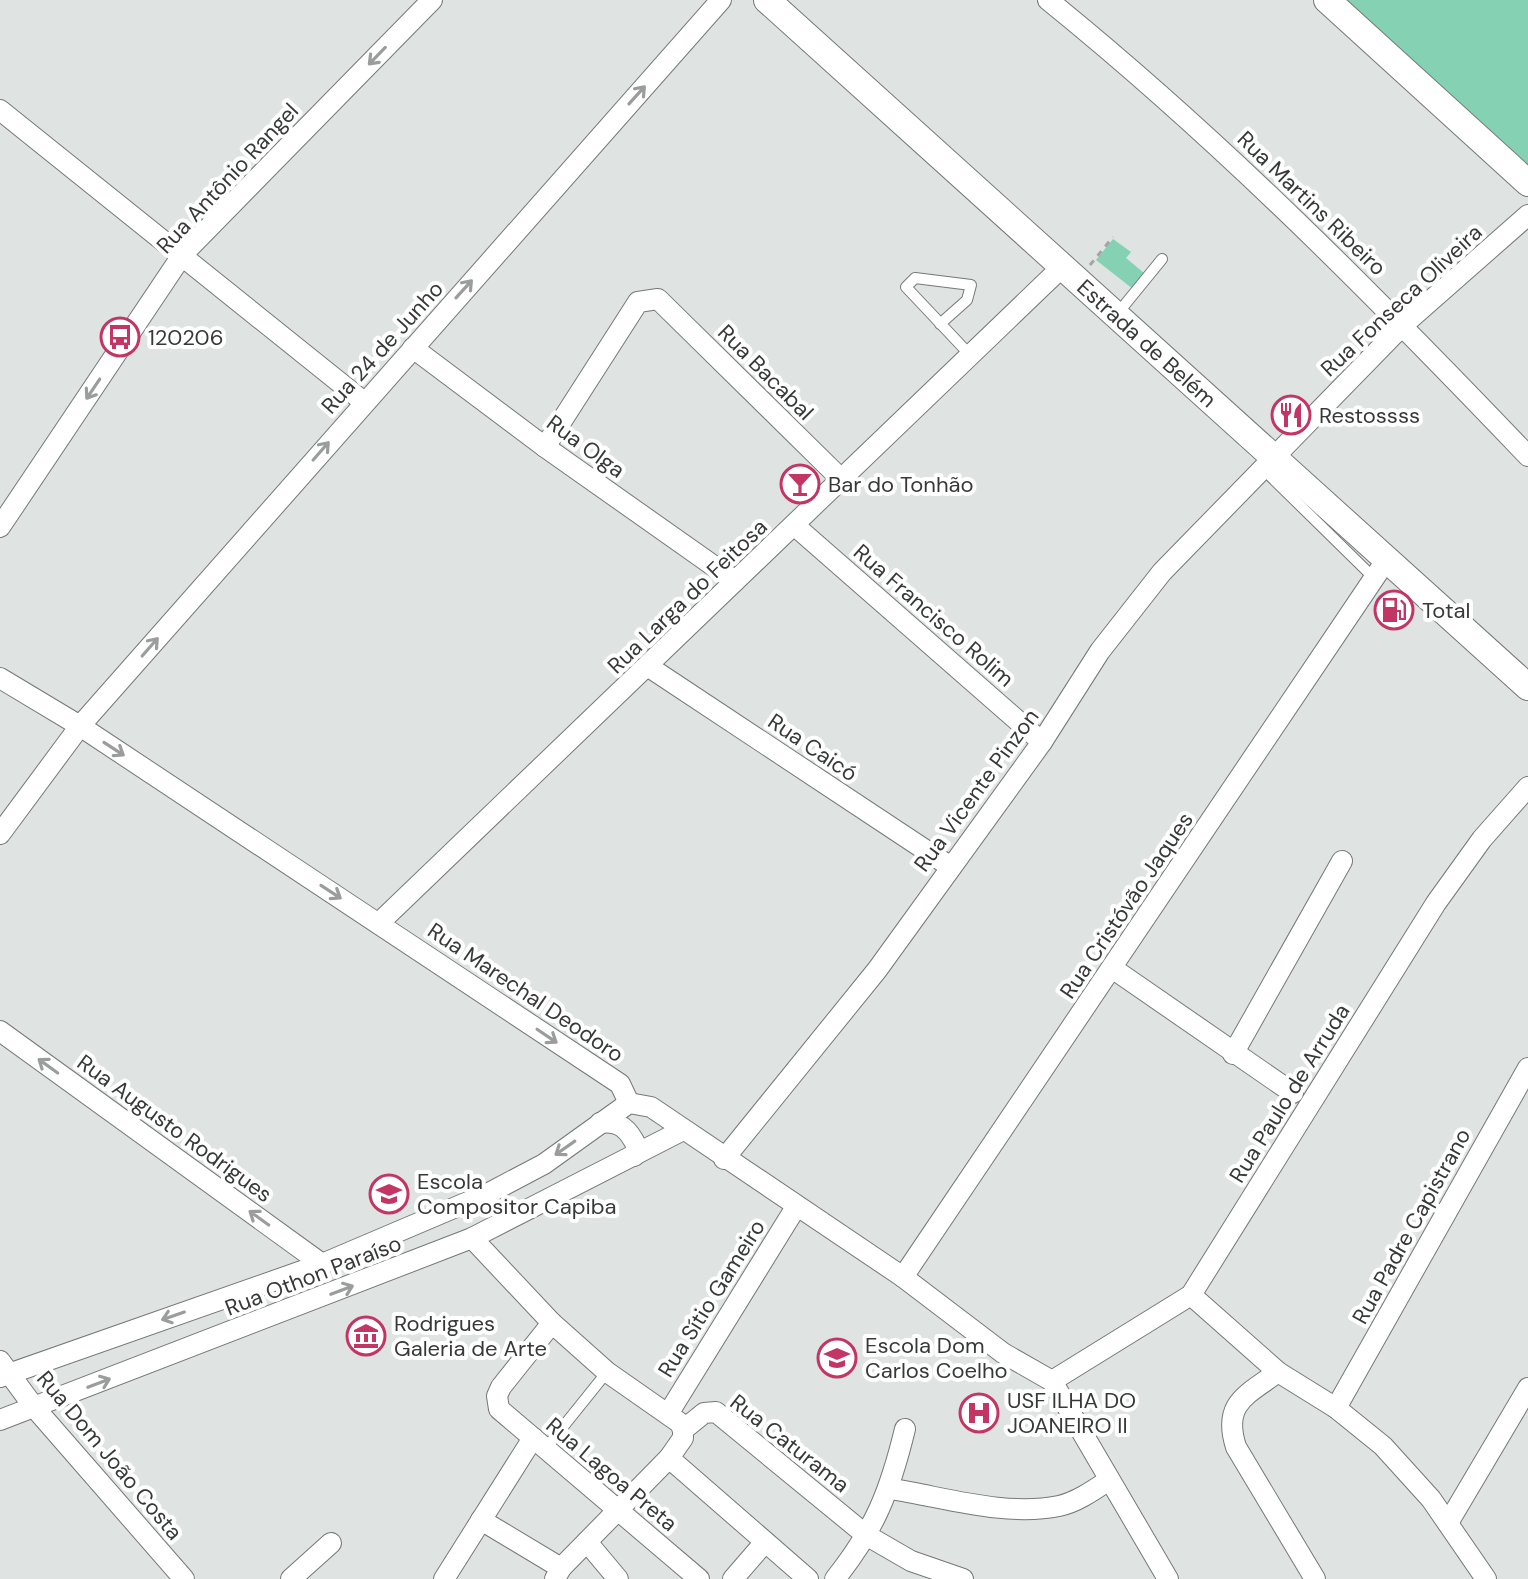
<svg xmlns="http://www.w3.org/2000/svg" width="1528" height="1579" font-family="'DM Sans',sans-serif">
	<rect width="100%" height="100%" fill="#dfe3e2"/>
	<g fill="#84d1b4">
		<polygon points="1337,0 1528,0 1528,176"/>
		<polygon points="1113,239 1131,252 1126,258 1144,273 1133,289 1096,260"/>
	</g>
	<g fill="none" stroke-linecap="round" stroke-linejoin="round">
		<defs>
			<g id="lane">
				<polyline points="1118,313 1162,259"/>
				<polyline points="940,324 967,300 971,285 915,278 906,287 971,356"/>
				<polyline points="1263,469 1374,578"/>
				<polyline points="546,1448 607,1372"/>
			</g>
			<g id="street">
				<path d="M 1048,0 C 1220,139 1375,296 1528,456"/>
				<polyline points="0,110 364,402"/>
				<polyline points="413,348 545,447 735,581"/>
				<polyline points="545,447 638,302 658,299 841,479"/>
				<polyline points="794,525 1042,742"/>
				<polyline points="0,527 183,254 432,0"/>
				<polyline points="649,667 951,867"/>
				<polyline points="0,678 80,726 620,1084 629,1103"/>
				<polyline points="0,834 80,726 721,0"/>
				<polyline points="379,923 1061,268"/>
				<polyline points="1112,968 1293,1093"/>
				<polyline points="0,1031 322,1264"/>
				<polyline points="1233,1054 1342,861"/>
				<polyline points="629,1103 651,1107 903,1277 1003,1353 1052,1381"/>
				<path d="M 600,1123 C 620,1120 629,1130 637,1147 L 634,1156"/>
				<polyline points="724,1159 877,970 1042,742 1100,651 1162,572 1403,325 1528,215"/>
				<polyline points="472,1238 552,1323 607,1372 680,1423 683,1430"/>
				<polyline points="903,1277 1387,559"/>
				<polyline points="1191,1295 1278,1372 1336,1408 1383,1446 1431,1499 1486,1579"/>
				<polyline points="552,1323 501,1387 497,1396 499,1409 699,1579"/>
				<polyline points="0,1361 34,1407 184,1579"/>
				<path d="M 1278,1372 C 1247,1395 1222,1403 1236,1447 L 1315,1579"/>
				<polyline points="0,1377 322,1264 489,1193 544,1164 629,1103"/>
				<polyline points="1052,1381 1191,1295 1436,903 1482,839 1528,787"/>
				<polyline points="1052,1381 1168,1579"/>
				<polyline points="1336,1408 1528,1068"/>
				<polyline points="668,1414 796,1207"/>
				<polyline points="0,1420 472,1238 683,1130"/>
				<polyline points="683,1430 704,1413 716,1412 866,1535 911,1561 963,1579"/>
				<polyline points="669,1458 808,1579"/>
				<path d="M 891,1489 C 944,1497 1005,1517 1059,1506 C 1077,1502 1094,1490 1109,1480"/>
				<polyline points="481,1520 561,1568"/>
				<polyline points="1448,1523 1528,1388"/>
				<polyline points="587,1542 618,1579"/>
				<polyline points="291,1579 331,1543"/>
				<polyline points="444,1579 533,1438"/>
				<polyline points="555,1579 561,1568 669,1458 683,1438 683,1430"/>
				<polyline points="733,1579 765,1542"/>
				<path d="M 835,1579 C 875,1529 890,1491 905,1429"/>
			</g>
			<g id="secondary">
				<path id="s1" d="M 767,0 L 1528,687"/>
				<polyline points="1327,0 1528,183"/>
			</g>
		</defs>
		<use href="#lane" stroke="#757877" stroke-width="12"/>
		<use href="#street" stroke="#757877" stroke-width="22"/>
		<use href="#secondary" stroke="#757877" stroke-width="28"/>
		<polyline stroke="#a2a5a4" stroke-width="3" stroke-dasharray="6 6" stroke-linecap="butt" points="1090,265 1113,237"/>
		<use href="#lane" stroke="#fff" stroke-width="10"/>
		<use href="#street" stroke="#fff" stroke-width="20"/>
		<use href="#secondary" stroke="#fff" stroke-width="26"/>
	</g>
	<defs><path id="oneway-shaft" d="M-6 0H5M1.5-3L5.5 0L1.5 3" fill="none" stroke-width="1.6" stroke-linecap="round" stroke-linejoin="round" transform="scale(2)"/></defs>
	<g stroke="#9b9c9c">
		<use href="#oneway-shaft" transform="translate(377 56) rotate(134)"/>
		<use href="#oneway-shaft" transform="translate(637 95) rotate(-48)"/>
		<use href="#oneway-shaft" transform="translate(464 289) rotate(-48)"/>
		<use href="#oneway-shaft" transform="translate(93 389) rotate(124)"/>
		<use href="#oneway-shaft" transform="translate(321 451) rotate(-49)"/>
		<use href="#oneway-shaft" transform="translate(150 647) rotate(-49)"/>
		<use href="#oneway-shaft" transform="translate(114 749) rotate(33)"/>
		<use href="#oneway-shaft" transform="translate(331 892) rotate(33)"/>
		<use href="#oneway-shaft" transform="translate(547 1036) rotate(34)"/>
		<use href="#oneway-shaft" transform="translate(48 1066) rotate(-144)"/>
		<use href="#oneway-shaft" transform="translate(565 1148) rotate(145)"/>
		<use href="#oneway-shaft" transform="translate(259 1218) rotate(-144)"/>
		<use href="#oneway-shaft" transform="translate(342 1290) rotate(-21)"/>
		<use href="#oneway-shaft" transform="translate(173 1316) rotate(161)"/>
		<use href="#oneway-shaft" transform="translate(99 1383) rotate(-21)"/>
	</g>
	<defs>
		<symbol id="bus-ring" viewBox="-11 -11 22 22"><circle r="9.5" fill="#fff" stroke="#c23565" stroke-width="1.5"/><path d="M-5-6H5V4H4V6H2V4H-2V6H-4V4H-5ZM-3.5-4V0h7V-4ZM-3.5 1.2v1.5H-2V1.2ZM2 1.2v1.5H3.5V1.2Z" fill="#c23565"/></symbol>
		<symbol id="restaurant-ring" viewBox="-11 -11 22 22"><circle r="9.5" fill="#fff" stroke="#c23565" stroke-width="1.5"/><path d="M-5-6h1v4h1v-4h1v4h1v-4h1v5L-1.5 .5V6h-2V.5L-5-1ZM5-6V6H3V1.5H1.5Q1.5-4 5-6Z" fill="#c23565"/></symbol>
		<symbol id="bar-ring" viewBox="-11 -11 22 22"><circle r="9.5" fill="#fff" stroke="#c23565" stroke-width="1.5"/><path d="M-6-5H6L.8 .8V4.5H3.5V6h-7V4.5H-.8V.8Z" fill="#c23565"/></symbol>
		<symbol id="fuel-ring" viewBox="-11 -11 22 22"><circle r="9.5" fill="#fff" stroke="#c23565" stroke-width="1.5"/><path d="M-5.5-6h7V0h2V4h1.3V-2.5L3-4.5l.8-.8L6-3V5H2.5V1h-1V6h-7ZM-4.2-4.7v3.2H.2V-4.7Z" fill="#c23565"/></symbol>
		<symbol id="school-ring" viewBox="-11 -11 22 22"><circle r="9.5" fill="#fff" stroke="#c23565" stroke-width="1.5"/><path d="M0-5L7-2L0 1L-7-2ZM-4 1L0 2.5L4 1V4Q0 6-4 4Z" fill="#c23565"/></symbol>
		<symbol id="museum-ring" viewBox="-11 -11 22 22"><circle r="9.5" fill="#fff" stroke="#c23565" stroke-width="1.5"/><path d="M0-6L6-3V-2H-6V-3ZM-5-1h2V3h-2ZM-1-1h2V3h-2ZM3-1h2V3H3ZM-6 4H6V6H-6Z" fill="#c23565"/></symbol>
		<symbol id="hospital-ring" viewBox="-11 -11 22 22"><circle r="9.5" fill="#fff" stroke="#c23565" stroke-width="1.5"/><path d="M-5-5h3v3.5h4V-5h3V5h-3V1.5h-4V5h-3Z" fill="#c23565"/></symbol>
	</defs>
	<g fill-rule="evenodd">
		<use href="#bus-ring" x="98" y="315" width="44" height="44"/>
		<use href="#restaurant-ring" x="1269" y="393" width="44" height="44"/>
		<use href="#bar-ring" x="778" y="462" width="44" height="44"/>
		<use href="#fuel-ring" x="1372" y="588" width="44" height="44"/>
		<use href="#school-ring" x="367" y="1172" width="44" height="44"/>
		<use href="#museum-ring" x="344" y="1314" width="44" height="44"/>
		<use href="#school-ring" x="815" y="1336" width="44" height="44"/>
		<use href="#hospital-ring" x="957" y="1391" width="44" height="44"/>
	</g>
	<g text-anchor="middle" stroke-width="8" stroke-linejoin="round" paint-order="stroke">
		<g font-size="22" fill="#373938" stroke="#fff">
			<text transform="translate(227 178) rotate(-47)" y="8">Rua Antônio Rangel</text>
			<text transform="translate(1312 203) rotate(44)" y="8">Rua Martins Ribeiro</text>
			<text transform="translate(1401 300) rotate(-43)" y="8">Rua Fonseca Oliveira</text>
			<text dy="8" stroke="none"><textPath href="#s1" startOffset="512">Estrada de Belém</textPath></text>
			<text transform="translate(382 347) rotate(-48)" y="8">Rua 24 de Junho</text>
			<text transform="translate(766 372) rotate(45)" y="8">Rua Bacabal</text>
			<text transform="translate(586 446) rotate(36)" y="8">Rua Olga</text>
			<text transform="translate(687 596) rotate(-44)" y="8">Rua Larga do Feitosa</text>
			<text transform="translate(934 615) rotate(41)" y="8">Rua Francisco Rolim</text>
			<text transform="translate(813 747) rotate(34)" y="8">Rua Caicó</text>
			<text transform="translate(976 790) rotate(-54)" y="8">Rua Vicente Pinzon</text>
			<text transform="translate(1126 905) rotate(-56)" y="8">Rua Cristóvão Jaques</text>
			<text transform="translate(526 992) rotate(34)" y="8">Rua Marechal Deodoro</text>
			<text transform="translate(1289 1093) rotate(-58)" y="8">Rua Paulo de Arruda</text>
			<text transform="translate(175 1128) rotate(36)" y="8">Rua Augusto Rodrigues</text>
			<text transform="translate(1411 1226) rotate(-61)" y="8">Rua Padre Capistrano</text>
			<text transform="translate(313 1275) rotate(-21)" y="8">Rua Othon Paraíso</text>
			<text transform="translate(711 1298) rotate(-58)" y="8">Rua Sítio Gameiro</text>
			<text transform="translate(790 1443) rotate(38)" y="8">Rua Caturama</text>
			<text transform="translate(110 1455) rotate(50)" y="8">Rua Dom João Costa</text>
			<text transform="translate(612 1474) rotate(40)" y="8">Rua Lagoa Preta</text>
		</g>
		<g font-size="22" fill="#373938" stroke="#fff" text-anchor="start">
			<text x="148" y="345">120206</text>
			<text x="1319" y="423">Restossss</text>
			<text x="828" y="492">Bar do Tonhão</text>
			<text x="1422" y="618">Total</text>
			<text x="417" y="1189">Escola<tspan x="417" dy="25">Compositor Capiba</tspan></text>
			<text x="394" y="1331">Rodrigues<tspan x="394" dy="25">Galeria de Arte</tspan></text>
			<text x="865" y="1353">Escola Dom<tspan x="865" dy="25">Carlos Coelho</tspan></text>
			<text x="1007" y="1408">USF ILHA DO<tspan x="1007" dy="25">JOANEIRO II</tspan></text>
		</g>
	</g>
</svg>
